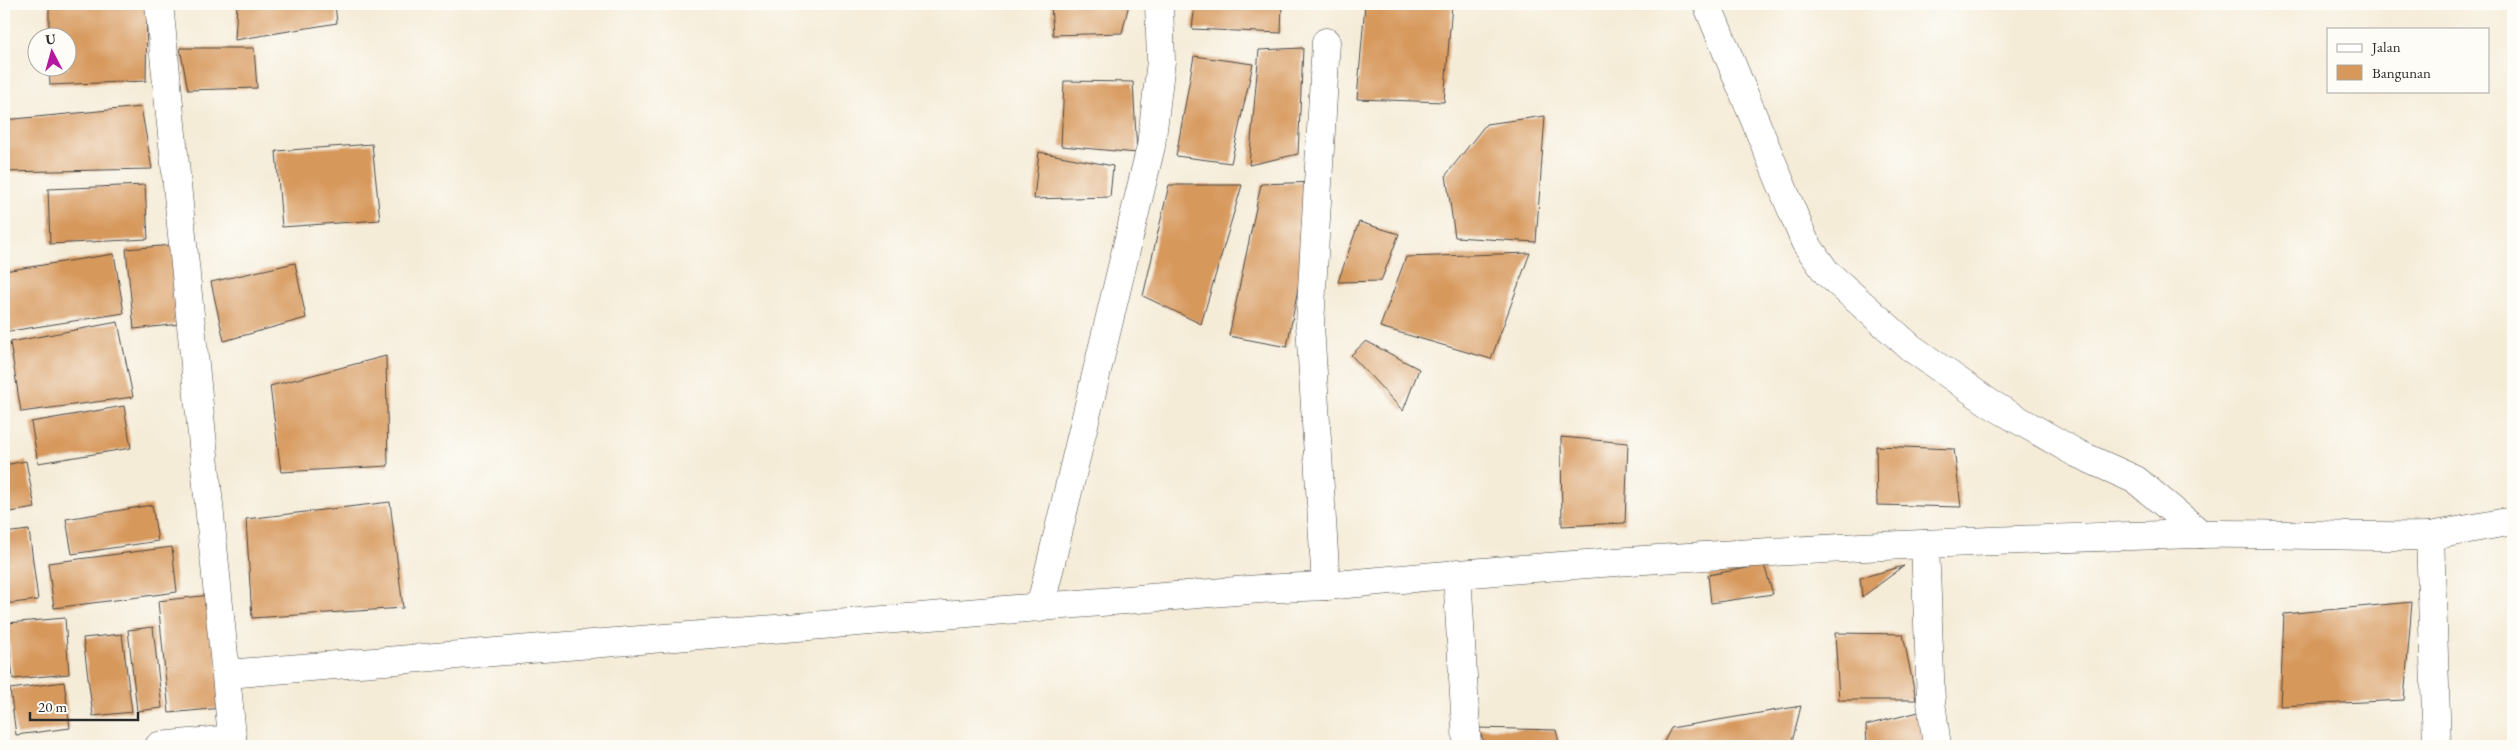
<svg xmlns="http://www.w3.org/2000/svg" width="2517" height="750" font-family="'EB Garamond',serif">
	<rect width="100%" height="100%" fill="#fdfcf7"/>
	<filter id="ink" filterUnits="userSpaceOnUse"><feTurbulence type="fractalNoise" baseFrequency=".02" numOctaves="2"/><feDisplacementMap in="SourceGraphic" scale="10" xChannelSelector="R" yChannelSelector="G"/><feConvolveMatrix kernelMatrix="1 2 1 2 8 2 1 2 1" color-interpolation-filters="sRGB"/></filter>
	<filter id="wash" filterUnits="userSpaceOnUse"><feTurbulence type="fractalNoise" baseFrequency=".0096" numOctaves="4" result="noise"/><feDisplacementMap in="SourceGraphic" scale="20" xChannelSelector="R" yChannelSelector="G"/><feGaussianBlur stdDeviation="1.12" result="paint"/><feColorMatrix in="noise" values="0 0 0 0 0 0 0 0 0 0 0 0 0 0 0 0 0 1.4 0 .05"/><feComposite in="paint" operator="in"/></filter>
	<g filter="url(#wash)">
		<rect width="100%" height="100%" fill="#f5ecd8"/>
		<g id="blocks">
			<g fill="#d7985b">
				<polygon points="49,4 147,4 146,81 50,85 49,68 68,68 68,38 49,38"/>
				<polygon points="237,4 335,4 337,23 235,40"/>
				<polygon points="1051,4 1129,4 1122,33 1053,35"/>
				<polygon points="1195,4 1282,4 1281,33 1192,29"/>
				<polygon points="1365,4 1452,4 1444,102 1357,99"/>
				<polygon points="180,48 254,48 257,88 188,90"/>
				<polygon points="1303,48 1298,154 1249,165 1259,50"/>
				<polygon points="1194,56 1253,64 1231,163 1176,156"/>
				<polygon points="1064,81 1133,82 1137,153 1061,146"/>
				<polygon points="141,107 152,169 4,172 4,120"/>
				<polygon points="1545,116 1536,242 1455,237 1446,175 1486,124"/>
				<polygon points="372,144 380,220 282,227 276,151"/>
				<polygon points="1039,152 1113,166 1110,197 1034,199"/>
				<polygon points="1318,182 1287,347 1229,336 1261,184"/>
				<polygon points="145,185 148,239 50,244 48,189"/>
				<polygon points="1169,185 1242,185 1201,324 1143,296"/>
				<polygon points="1359,222 1399,234 1381,281 1338,282"/>
				<polygon points="173,245 180,324 134,329 126,249"/>
				<polygon points="1530,253 1491,359 1380,327 1406,257"/>
				<polygon points="114,254 124,313 4,332 4,271"/>
				<polygon points="295,263 306,318 224,341 211,282"/>
				<polygon points="118,322 133,397 21,412 10,342"/>
				<polygon points="1366,341 1419,369 1403,411 1351,355"/>
				<polygon points="386,356 388,466 281,472 270,386"/>
				<polygon points="124,406 131,448 38,463 31,422"/>
				<polygon points="1561,437 1628,443 1625,523 1562,526"/>
				<polygon points="1876,446 1954,449 1961,507 1877,505"/>
				<polygon points="26,461 35,508 4,513 4,465"/>
				<polygon points="390,502 403,608 252,618 246,519"/>
				<polygon points="152,505 158,541 72,554 66,519"/>
				<polygon points="29,530 38,600 4,604 4,533"/>
				<polygon points="172,547 177,592 54,608 48,563"/>
				<polygon points="1764,565 1773,594 1711,603 1708,575"/>
				<polygon points="1904,566 1862,597 1860,578"/>
				<polygon points="210,595 222,708 169,713 158,601"/>
				<polygon points="2412,602 2404,700 2280,706 2284,614"/>
				<polygon points="65,618 69,674 13,679 7,623"/>
				<polygon points="153,627 162,708 137,711 128,630"/>
				<polygon points="1835,633 1903,634 1916,700 1839,700"/>
				<polygon points="122,634 132,712 93,716 83,638"/>
				<polygon points="64,682 70,728 16,735 10,689"/>
				<polygon points="1801,706 1791,746 1662,746 1671,728"/>
				<polygon points="1923,711 1923,746 1867,746 1866,725"/>
				<polygon points="1478,728 1556,730 1560,746 1486,746"/>
			</g>
		</g>
	</g>
	<g filter="url(#ink)">
		<use href="#blocks" fill-opacity="0" stroke="#494845" stroke-width="1"/>
		<g fill="none" stroke-linecap="round" stroke-linejoin="round">
			<defs>
				<g id="minor">
					<polyline points="159,4 233,746"/>
					<polyline points="1707,4 1805,242 1826,272 1910,347 1991,404 2076,453 2136,480 2201,534"/>
					<polyline points="2430,536 2513,521"/>
					<polyline points="1925,544 1931,702 1937,746"/>
					<polyline points="1457,573 1467,746"/>
					<path d="M 1326,586 C 1616,558 1906,542 2197,534 C 2275,533 2353,537 2430,536 L 2437,746"/>
					<polyline points="1040,608 1151,146 1161,61 1159,4"/>
					<polyline points="227,674 1260,589 1326,586 1310,325 1326,42"/>
					<polyline points="159,746 232,739"/>
				</g>
			</defs>
			<use href="#minor" stroke="#494845" stroke-width="29"/>
			<use href="#minor" stroke="#fff" stroke-width="28"/>
		</g>
	</g>
	<rect width="2517" height="750" fill="none" stroke="#fdfcf7" stroke-width="20"/>
	<rect x="2327" y="28" width="162" height="65" fill="#fdfcf7" stroke="#a9a8a5"/>
	<rect x="2337" y="44" width="25" height="8" fill="#ffffff" stroke="#a9a8a5"/>
	<text x="2372" y="52" font-size="15" fill="#2b2b2b">Jalan</text>
	<rect x="2337" y="65" width="25" height="15" fill="#d7985b" stroke="#a9a8a5"/>
	<text x="2372" y="78" font-size="15" fill="#2b2b2b">Bangunan</text>
	<g transform="translate(52 52) rotate(354)"><circle r="24" fill="#fdfcf7" stroke="#a9a8a5"/>
	<path d="M0-4L9 19L0 12L-9 19Z" fill="#b5179e"/>
	<text y="-8" font-size="14" font-weight="bold" text-anchor="middle" fill="#2b2b2b">U</text>
	</g>
	<path d="M30 712v8h108v-8" fill="none" stroke="#2b2b2b" stroke-width="2.5"/>
	<text x="38" y="712" font-size="15" fill="#2b2b2b" stroke="#fdfcf7" stroke-width="4" paint-order="stroke">20 m</text>
</svg>
